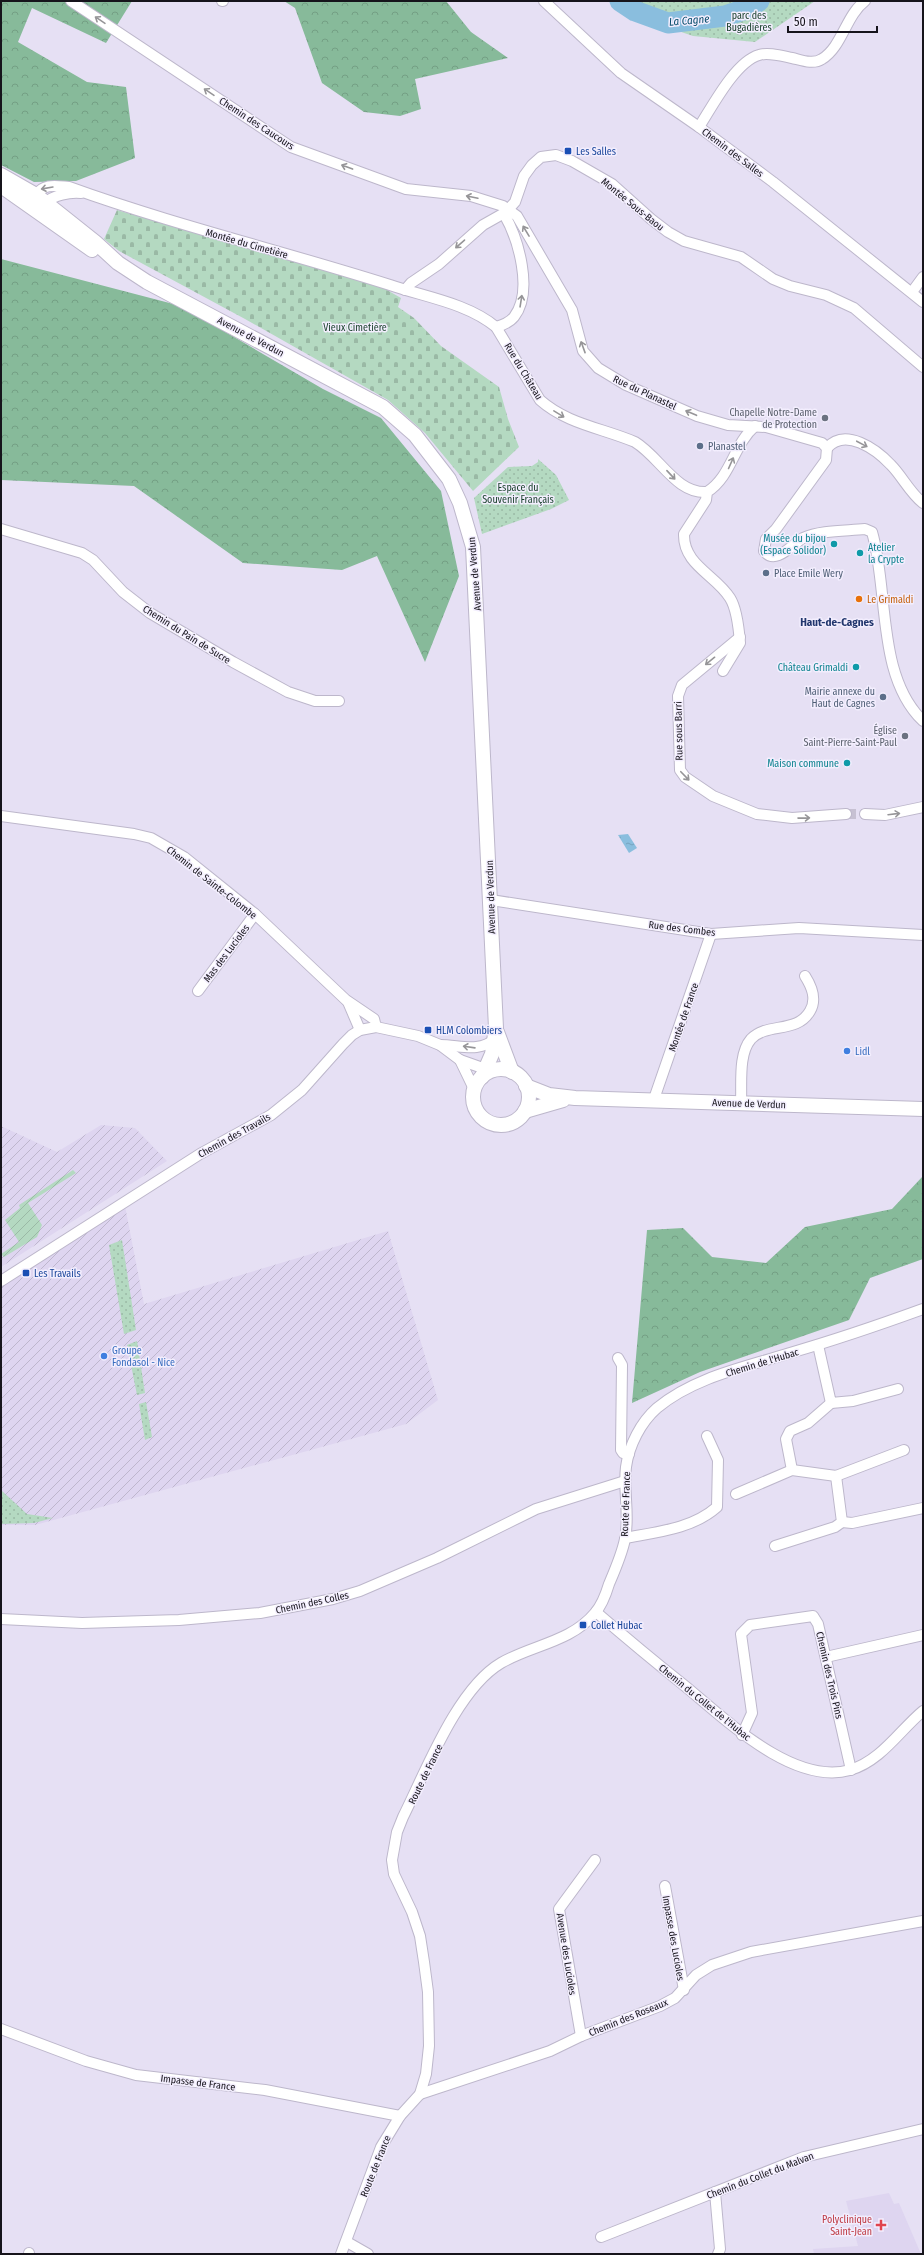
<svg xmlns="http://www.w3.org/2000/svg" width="924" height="2255" font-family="'Fira Sans Condensed',sans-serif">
	<defs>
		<pattern id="industrial-furrows" width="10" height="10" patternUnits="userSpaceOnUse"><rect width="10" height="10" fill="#ded5f0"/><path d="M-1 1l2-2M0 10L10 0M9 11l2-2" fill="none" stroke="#beb6cd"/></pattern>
		<pattern id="grass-dots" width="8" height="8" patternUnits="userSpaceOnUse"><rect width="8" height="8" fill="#b4d9c1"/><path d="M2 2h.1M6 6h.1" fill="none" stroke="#9ab9a5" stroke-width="1.8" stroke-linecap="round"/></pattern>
		<pattern id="forest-crowns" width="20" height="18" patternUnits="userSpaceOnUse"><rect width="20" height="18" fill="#87ba9a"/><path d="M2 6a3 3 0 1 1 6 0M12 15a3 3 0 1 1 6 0" fill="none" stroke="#749f84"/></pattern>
		<pattern id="cemetery-stones" width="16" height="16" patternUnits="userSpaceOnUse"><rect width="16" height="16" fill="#b4d9c1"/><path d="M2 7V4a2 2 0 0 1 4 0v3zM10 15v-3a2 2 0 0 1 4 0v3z" fill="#9ab9a5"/></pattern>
		<pattern id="garden-furrows" width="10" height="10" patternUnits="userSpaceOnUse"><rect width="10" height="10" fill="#b4d9c1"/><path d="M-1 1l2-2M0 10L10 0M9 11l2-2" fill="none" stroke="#9ab9a5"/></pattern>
		<pattern id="water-ripples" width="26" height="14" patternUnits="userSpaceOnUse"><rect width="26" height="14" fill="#8abede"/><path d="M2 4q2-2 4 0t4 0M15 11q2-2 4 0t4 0" fill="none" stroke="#76a2be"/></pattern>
	</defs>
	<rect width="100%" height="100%" fill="#e6e0f4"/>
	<g fill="url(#industrial-furrows)">
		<polygon points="101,1125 135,1128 167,1161 1,1267 1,1126 57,1152"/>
		<polygon points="125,1206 144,1304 388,1231 438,1400 406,1424 35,1525 1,1525 1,1284"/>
	</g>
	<polygon fill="#ded5f0" points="889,2193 894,2204 899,2203 921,2254 814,2254 813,2249 858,2246 846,2201"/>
	<g fill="url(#grass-dots)">
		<polygon points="624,1 815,1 755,42 693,36 634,16"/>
		<polygon points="538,459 556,475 569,500 551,509 482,534 474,498 508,467 532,466 538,462"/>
		<polygon points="122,1240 136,1330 124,1334 109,1245"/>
		<polygon points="137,1341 145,1393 137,1395 127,1345"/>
		<polygon points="146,1402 152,1437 145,1440 139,1404"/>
		<polygon points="1,1490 27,1514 53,1518 34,1523 1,1524"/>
	</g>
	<g fill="url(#forest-crowns)">
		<polygon points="1,1 132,1 106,43 32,8 18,42 87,82 126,87 135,158 76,181 34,182 1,165"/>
		<polygon points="284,1 446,1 471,32 508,58 415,79 421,109 400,116 364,112 322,83 295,8"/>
		<polygon points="1,259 181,306 323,389 381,418 441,491 459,576 425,662 377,556 342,570 243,563 134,486 1,480"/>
		<polygon points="923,1176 923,1259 870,1278 849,1320 700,1372 632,1403 647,1230 683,1228 712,1257 766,1263 805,1227 892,1209"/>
	</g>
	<polygon fill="url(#cemetery-stones)" points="117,210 380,286 401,298 398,307 414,318 441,346 499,387 508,419 519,447 473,491 425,433 388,400 245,319 119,251 104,239"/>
	<polygon fill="url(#garden-furrows)" points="73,1170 76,1173 28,1203 42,1225 37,1237 4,1257 1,1254 19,1242 5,1220 20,1208 19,1205"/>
	<polygon fill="url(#water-ripples)" points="628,834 637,848 629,853 618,835"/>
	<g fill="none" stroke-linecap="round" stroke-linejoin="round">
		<polyline stroke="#8abede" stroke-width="21" points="620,1 635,11 668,23 725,16 746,9 759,1"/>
		<polyline stroke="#c7c1d3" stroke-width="10" stroke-dasharray="10 5" stroke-linecap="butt" points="846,814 865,814"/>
		<defs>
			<g id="minor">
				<polyline points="71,1 291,147 406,189 471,196 503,206 517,216 572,310 583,351 598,368 626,385 697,416 728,425 766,427 822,443 827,448"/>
				<polyline points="222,1 223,1"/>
				<polyline points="544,1 621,73 699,127 773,182 923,302"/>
				<path d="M 699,127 C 712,107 735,62 759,55 C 768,52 782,56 792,58 C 801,60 813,65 822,59 C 842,47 846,15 865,1"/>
				<path d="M 39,201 L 36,195 C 44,183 56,186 69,187 C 174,225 283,251 390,285 C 425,297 467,303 496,327 L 540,400 C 567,424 602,428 635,442 C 660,457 676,494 707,492"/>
				<path d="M 39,201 L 45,203 C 54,195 69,192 81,193"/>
				<polyline points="405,290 411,283 439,264 483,225 506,212 515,202 524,176 532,165 541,157 556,155 572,161 612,184 651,219 668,232 684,241 741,257 773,279 790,286 826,295 854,308 923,367"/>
				<polyline points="912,292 923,277"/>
				<path d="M 496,327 C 503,325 510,322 514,317 C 534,291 518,238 504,214"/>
				<path d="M 827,448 L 826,460 L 776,529 L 766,539 L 764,551 C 776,566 792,544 803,538 C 821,530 845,531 865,529 L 872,532 C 889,590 876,676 923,721"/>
				<path d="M 827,448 C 845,427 876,449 891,465 C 902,476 910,493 923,503"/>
				<polyline points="1,529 82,553 93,560 123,592 150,613 233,662 288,692 315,701 339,701"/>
				<polyline points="740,637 682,685 678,696 680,770 685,777 713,796 757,814 792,818 846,814"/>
				<path d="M 723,671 L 740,643 C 739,630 737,609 730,598 C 716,575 683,565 684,534 L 706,500 L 707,492 C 732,476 733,445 755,426"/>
				<polyline points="865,814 885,815 923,807"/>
				<polyline points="1,816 134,834 151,838 184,857 255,914 346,1000 374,1019 376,1027"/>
				<polyline points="491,900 711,934 799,928 923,935"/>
				<polyline points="198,991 255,914"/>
				<polyline points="348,1002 360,1030"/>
				<path d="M 440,1045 C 460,1045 479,1053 495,1039"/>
				<polyline points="460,1060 491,1071"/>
				<polyline points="654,1099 711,934"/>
				<path d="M 741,1102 C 742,1084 738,1054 751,1039 C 767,1022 797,1034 810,1011 C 817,999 812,987 805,976"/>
				<polyline points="1,1281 200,1154 271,1115 302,1090 343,1044 352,1035 360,1030 376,1027 418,1036 440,1045 460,1060 474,1089"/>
				<polyline points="818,1345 831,1403 853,1401 898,1389"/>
				<polyline points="618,1358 622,1365 621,1450 623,1453 629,1454"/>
				<polyline points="792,1470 786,1439 790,1431 808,1423 831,1403"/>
				<polyline points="736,1494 792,1470 836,1476 904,1450"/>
				<polyline points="842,1522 852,1523 923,1508"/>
				<path d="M 625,1538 C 657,1532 692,1529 717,1507 L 718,1460 L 707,1436"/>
				<polyline points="775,1546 835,1527 842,1522 836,1476"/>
				<path d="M 596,1612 C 625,1637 655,1662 685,1686 C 725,1719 793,1786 850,1770 C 881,1761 900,1730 923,1711"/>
				<polyline points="1,1619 82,1623 179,1620 260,1613 333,1599 360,1591 437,1558 536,1509 625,1481"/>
				<polyline points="826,1657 923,1635"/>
				<polyline points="742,1735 752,1713 741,1634 750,1625 813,1616 818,1624 851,1770"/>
				<polyline points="665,1886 684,1990"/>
				<polyline points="1,2029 86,2061 136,2075 265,2090 400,2116"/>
				<polyline points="581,2036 559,1909 595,1860"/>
				<polyline points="420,2094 550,2051 581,2036 660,2006 675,1998 696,1975 712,1965 751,1952 923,1921"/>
				<polyline points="715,2192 720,2249 718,2254"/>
				<polyline points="601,2237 804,2157 923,2129"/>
				<polyline points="347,2242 368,2254"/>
				<polyline points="29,2253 29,2254"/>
				<path d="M 341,2254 L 381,2147 L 400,2116 L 420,2094 L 426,2074 L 429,2046 L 428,1992 L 424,1962 L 420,1936 L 412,1912 L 394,1874 L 392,1860 L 397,1832 L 403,1817 C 426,1771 457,1689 501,1663 C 532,1645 571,1642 595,1613 C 602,1605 606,1594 609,1584 C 615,1570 622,1554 625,1539 C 630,1515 623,1491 626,1467 C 629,1445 641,1422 657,1408 C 694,1377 746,1367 790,1353 C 835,1340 879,1325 923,1309"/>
			</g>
			<g id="secondary">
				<polyline points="1,175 36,195 95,242 118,263 147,282 383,407 415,435 449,479 460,503 473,547 496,1028 492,1054 482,1077"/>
				<polyline points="1,186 92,250"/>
				<polyline points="497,1032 512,1072"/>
				<circle cx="501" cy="1097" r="28"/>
				<polyline points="526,1086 549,1095 575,1098 923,1109"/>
				<polyline points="525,1111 563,1100"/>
			</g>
		</defs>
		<use href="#minor" stroke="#bdb7cb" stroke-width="12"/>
		<use href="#secondary" stroke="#bdb7cb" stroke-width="16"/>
		<use href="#minor" stroke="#fff" stroke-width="10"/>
		<use href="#secondary" stroke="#fff" stroke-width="14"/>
	</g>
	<defs><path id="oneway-shaft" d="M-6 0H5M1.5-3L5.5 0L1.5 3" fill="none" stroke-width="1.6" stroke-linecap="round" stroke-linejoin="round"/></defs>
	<g stroke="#969598">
		<use href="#oneway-shaft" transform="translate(100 20) rotate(-146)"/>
		<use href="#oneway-shaft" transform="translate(209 92) rotate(-146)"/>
		<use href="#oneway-shaft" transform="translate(347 167) rotate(-160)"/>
		<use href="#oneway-shaft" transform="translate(47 188) rotate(170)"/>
		<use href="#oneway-shaft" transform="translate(472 197) rotate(-168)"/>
		<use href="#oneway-shaft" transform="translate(526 231) rotate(-121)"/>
		<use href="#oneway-shaft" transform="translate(460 244) rotate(139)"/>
		<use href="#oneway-shaft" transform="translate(521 301) rotate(-81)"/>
		<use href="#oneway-shaft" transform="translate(583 347) rotate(-110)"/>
		<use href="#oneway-shaft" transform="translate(691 413) rotate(-157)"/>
		<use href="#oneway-shaft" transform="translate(559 414) rotate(31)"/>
		<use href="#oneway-shaft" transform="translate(862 444) rotate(28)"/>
		<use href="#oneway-shaft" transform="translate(731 463) rotate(-66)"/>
		<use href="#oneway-shaft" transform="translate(671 475) rotate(47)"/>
		<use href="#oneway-shaft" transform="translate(710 661) rotate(141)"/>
		<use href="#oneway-shaft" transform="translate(685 776) rotate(46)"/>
		<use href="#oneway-shaft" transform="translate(894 814) rotate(-7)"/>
		<use href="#oneway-shaft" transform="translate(804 818) rotate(-1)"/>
		<use href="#oneway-shaft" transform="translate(469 1047) rotate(-172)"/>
	</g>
	<g fill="#1a4fb4" stroke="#f3eefe" stroke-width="1.5">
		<rect x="564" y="147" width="8" height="8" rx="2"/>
		<rect x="424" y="1026" width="8" height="8" rx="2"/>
		<rect x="22" y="1269" width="8" height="8" rx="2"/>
		<rect x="579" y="1621" width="8" height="8" rx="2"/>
	</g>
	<g fill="#6b7280" stroke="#f3eefe" stroke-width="1.5">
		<circle cx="825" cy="418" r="4"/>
		<circle cx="905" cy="736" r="4"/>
	</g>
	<g fill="#5c6f8a" stroke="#f3eefe" stroke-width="1.5">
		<circle cx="700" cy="446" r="4"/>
		<circle cx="766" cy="573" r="4"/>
		<circle cx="883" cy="697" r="4"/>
	</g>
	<g fill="#0f9aa8" stroke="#f3eefe" stroke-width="1.5">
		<circle cx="834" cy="544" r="4"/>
		<circle cx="860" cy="553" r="4"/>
		<circle cx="856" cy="667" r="4"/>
		<circle cx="847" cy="763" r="4"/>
	</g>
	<circle fill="#e8710a" stroke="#f3eefe" stroke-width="1.5" cx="859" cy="599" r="4"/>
	<g fill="#3f7fe0" stroke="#f3eefe" stroke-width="1.5">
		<circle cx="847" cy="1051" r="4"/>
		<circle cx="104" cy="1356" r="4"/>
	</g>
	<path fill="#e0444e" stroke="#f3eefe" stroke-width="1.5" d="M879 2219h4v4h4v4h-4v4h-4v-4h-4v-4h4z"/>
	<g text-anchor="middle" stroke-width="3" stroke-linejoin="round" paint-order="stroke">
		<g font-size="10" fill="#133c26" stroke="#f3eefe">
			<text x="749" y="19">parc des<tspan x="749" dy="12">Bugadières</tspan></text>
			<text x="355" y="331">Vieux Cimetière</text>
			<text x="518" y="491">Espace du<tspan x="518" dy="12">Souvenir Français</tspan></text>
		</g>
		<g font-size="10" fill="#16141b" stroke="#f3eefe">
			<text transform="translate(257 123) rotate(33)" y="4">Chemin des Caucours</text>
			<text transform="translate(733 152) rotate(37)" y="4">Chemin des Salles</text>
			<text transform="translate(633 204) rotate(39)" y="4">Montée Sous-Baou</text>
			<text transform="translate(247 243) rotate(16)" y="4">Montée du Cimetière</text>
			<text transform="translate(251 336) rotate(28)" y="4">Avenue de Verdun</text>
			<text transform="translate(524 371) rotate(59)" y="4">Rue du Château</text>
			<text transform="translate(645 392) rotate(25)" y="4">Rue du Planastel</text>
			<text transform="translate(474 574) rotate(-95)" y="4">Avenue de Verdun</text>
			<text transform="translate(187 634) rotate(32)" y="4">Chemin du Pain de Sucre</text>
			<text transform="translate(678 731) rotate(-91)" y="4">Rue sous Barri</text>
			<text transform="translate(212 882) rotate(38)" y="4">Chemin de Sainte-Colombe</text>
			<text transform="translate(490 897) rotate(-92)" y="4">Avenue de Verdun</text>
			<text transform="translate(682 928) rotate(7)" y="4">Rue des Combes</text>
			<text transform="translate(226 953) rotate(-53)" y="4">Mas des Lucioles</text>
			<text transform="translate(683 1017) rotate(-71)" y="4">Montée de France</text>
			<text transform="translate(749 1103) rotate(2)" y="4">Avenue de Verdun</text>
			<text transform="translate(234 1135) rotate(-29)" y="4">Chemin des Travails</text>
			<text transform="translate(762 1362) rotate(-17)" y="4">Chemin de l'Hubac</text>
			<text transform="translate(625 1504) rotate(-88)" y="4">Route de France</text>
			<text transform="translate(312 1602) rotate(-12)" y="4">Chemin des Colles</text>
			<text transform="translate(830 1675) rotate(77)" y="4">Chemin des Trois Pins</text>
			<text transform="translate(705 1702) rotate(39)" y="4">Chemin du Collet de l'Hubac</text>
			<text transform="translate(425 1774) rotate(-64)" y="4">Route de France</text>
			<text transform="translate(674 1938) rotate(80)" y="4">Impasse des Lucioles</text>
			<text transform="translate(567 1954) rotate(81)" y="4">Avenue des Lucioles</text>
			<text transform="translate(628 2017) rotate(-22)" y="4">Chemin des Roseaux</text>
			<text transform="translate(198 2082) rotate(7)" y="4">Impasse de France</text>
			<text transform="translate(375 2166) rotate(-68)" y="4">Route de France</text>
			<text transform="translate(760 2175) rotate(-21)" y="4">Chemin du Collet du Malvan</text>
		</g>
		<g font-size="10" fill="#164399" stroke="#f3eefe" text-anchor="start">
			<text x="576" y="155">Les Salles</text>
			<text x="436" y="1034">HLM Colombiers</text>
			<text x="34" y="1277">Les Travails</text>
			<text x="591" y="1629">Collet Hubac</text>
		</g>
		<g font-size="10" fill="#5b616d" stroke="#f3eefe" text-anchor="end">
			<text x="817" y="416">Chapelle Notre-Dame<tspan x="817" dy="12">de Protection</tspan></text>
			<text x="897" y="734">Église<tspan x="897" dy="12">Saint-Pierre-Saint-Paul</tspan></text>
		</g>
		<g font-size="10" fill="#4e5e75" stroke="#f3eefe" text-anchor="start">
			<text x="708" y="450">Planastel</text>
			<text x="774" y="577">Place Emile Wery</text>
			<text x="875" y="695" text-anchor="end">Mairie annexe du<tspan x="875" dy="12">Haut de Cagnes</tspan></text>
		</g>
		<g font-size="10" fill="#0d838f" stroke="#f3eefe" text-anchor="end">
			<text x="826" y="542">Musée du bijou<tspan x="826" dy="12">(Espace Solidor)</tspan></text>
			<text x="868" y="551" text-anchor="start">Atelier<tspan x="868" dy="12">la Crypte</tspan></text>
			<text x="848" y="671">Château Grimaldi</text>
			<text x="839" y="767">Maison commune</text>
		</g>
		<g font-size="10" fill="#c56008" stroke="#f3eefe" text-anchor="start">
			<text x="867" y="603">Le Grimaldi</text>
		</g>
		<g font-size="10" fill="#366cbe" stroke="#f3eefe" text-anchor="start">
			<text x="855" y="1055">Lidl</text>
			<text x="112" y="1354">Groupe<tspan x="112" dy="12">Fondasol - Nice</tspan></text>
		</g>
		<g font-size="10" fill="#be3a42" stroke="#f3eefe" text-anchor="end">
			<text x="872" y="2223">Polyclinique<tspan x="872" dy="12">Saint-Jean</tspan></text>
		</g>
		<g font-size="11" font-style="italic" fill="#034a69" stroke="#f3eefe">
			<text transform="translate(689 20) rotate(-5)" y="4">La Cagne</text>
		</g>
		<g font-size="11" font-weight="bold" fill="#21366d" stroke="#f3eefe">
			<text x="837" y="626">Haut-de-Cagnes</text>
		</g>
	</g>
	<rect width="924" height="2255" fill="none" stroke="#16141b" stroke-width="4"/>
	<path d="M788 26v6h89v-6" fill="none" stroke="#16141b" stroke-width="2"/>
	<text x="794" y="26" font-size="12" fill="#16141b" stroke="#f3eefe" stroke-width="3" paint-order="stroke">50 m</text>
</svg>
